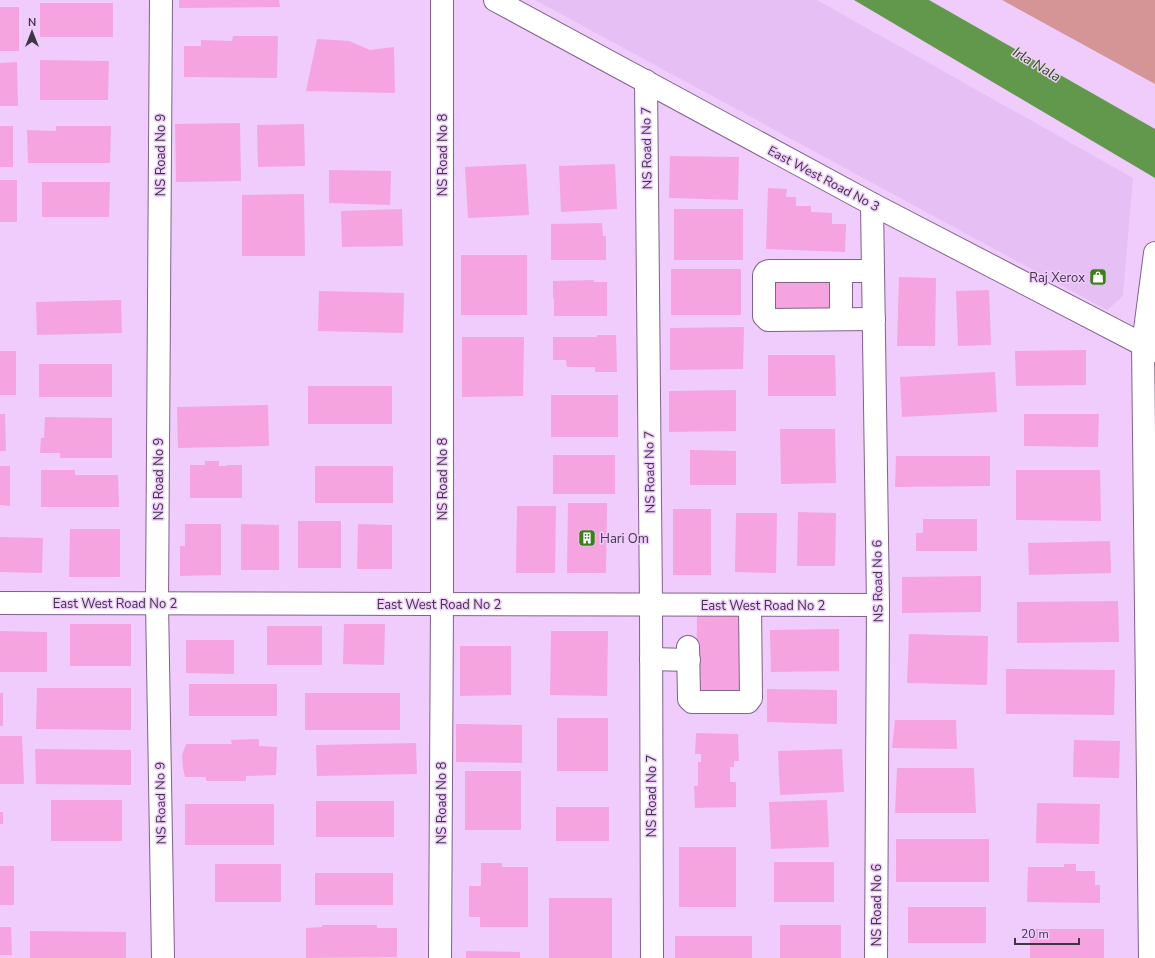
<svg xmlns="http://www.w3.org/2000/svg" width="1155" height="958" font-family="'Nunito Sans',sans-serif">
	<rect width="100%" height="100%" fill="#efccfc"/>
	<polygon fill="#e6bff5" points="535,0 817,0 1133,178 1123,296 1107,310"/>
	<polygon fill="#d59597" points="1002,0 1155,0 1155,84"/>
	<polygon fill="#62984c" points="854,0 929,0 1155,129 1155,178"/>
	<g fill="#f5a4df">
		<polygon points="179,0 279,0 280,7 179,8"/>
		<rect x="40" y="3" width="73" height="34"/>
		<rect x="0" y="7" width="19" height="44"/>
		<polygon points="233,36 278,36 277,78 184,77 184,46 201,46 201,40 232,41"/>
		<polygon points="317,39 349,41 370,50 394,47 395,93 306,91"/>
		<polygon points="40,60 109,61 108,100 40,100"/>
		<polygon points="17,62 18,106 0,106 0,63"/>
		<polygon points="240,123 241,181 176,182 175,124"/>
		<polygon points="304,124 305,166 258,167 257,125"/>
		<rect x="0" y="126" width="13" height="41"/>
		<polygon points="56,126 111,126 110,163 28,163 27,130 56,131"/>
		<polygon points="670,156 739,157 738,200 669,198"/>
		<polygon points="526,164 529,215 468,218 465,167"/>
		<polygon points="615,164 617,209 561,212 559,166"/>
		<polygon points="329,170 391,171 390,205 329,203"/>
		<rect x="0" y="180" width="17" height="42"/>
		<polygon points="42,182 110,182 109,217 42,217"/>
		<polygon points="768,188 787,189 786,197 796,197 796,206 811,206 811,212 832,213 832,224 846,224 845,252 766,249"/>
		<polygon points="304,194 305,256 242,256 242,195"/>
		<polygon points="402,209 403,246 342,247 341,211"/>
		<rect x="674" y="209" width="69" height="51"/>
		<polygon points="602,223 603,236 606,236 606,260 551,260 551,224"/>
		<rect x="461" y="255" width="66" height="60"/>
		<rect x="671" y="269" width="70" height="46"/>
		<polygon points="770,277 835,277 835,317 769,318"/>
		<polygon points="899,277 936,278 935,346 897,346"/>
		<polygon points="594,280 594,282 607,282 607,316 554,316 554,298 553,298 553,281"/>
		<polygon points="989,290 991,345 958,346 956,291"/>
		<polygon points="319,291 404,293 403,333 318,331"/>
		<polygon points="121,300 122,333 37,335 36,302"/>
		<polygon points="744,327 743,369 670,370 670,328"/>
		<polygon points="597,335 616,335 617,372 595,372 595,367 567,367 566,360 553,360 553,337 597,337"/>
		<polygon points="462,337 524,337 523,396 462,397"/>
		<polygon points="1086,350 1086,385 1016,386 1015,351"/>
		<rect x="0" y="351" width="16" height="44"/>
		<polygon points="768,355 835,355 836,396 768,396"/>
		<rect x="39" y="364" width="73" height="33"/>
		<polygon points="995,372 997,412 902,417 900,377"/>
		<rect x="308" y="386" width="84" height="38"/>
		<polygon points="736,390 736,431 669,432 669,391"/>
		<rect x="551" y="395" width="67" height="42"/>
		<polygon points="268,405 269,446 178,448 177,407"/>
		<polygon points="0,414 5,414 6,451 0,451"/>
		<polygon points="1024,414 1099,414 1098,447 1024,446"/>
		<polygon points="45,417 112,418 112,458 60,458 60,453 40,453 41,438 44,438"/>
		<polygon points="780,429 835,429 836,483 781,484"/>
		<polygon points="690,450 736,451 736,485 690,485"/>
		<rect x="553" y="455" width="62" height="39"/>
		<polygon points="896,456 990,456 990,486 895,487"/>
		<polygon points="205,461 219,461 219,466 227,466 227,465 242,465 242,498 190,498 190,465 205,465"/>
		<polygon points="0,466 10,466 10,506 0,505"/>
		<rect x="315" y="466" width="78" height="37"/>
		<polygon points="41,470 75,470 75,475 118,475 119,507 41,507"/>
		<polygon points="1016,470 1100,470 1101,521 1016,520"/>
		<polygon points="568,503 607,503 606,573 567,573"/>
		<polygon points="517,506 556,506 555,573 516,573"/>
		<rect x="673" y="509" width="38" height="66"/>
		<polygon points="798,512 836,513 835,566 797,566"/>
		<polygon points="736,513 777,513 776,573 735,572"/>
		<polygon points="923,519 977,519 977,551 916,551 916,533 923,533"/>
		<rect x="298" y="521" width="43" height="47"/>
		<polygon points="185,524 221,524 221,575 180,576 180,546 185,546"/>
		<polygon points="241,524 279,525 279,570 241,570"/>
		<polygon points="358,524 392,525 392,569 357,569"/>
		<polygon points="70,529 120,529 120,577 69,577"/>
		<polygon points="0,537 43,538 42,573 0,572"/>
		<polygon points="1110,541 1111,573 1029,575 1028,543"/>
		<polygon points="981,576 981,612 902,613 902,577"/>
		<polygon points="1118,601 1119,642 1017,643 1017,602"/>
		<polygon points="697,615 747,616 745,696 696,696"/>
		<rect x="70" y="624" width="61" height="42"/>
		<polygon points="344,624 385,624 384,665 343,664"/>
		<rect x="267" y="626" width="55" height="39"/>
		<polygon points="839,629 839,671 771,672 770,630"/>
		<polygon points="0,631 47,632 47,672 0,672"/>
		<polygon points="551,631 608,631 607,696 550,695"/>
		<polygon points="909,634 988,636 987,685 907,683"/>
		<polygon points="186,640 234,640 234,674 186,673"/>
		<polygon points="460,646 511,646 511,695 460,696"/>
		<polygon points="1006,669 1115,670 1114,715 1006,714"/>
		<rect x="189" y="684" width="88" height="32"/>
		<polygon points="37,688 131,688 131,730 36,729"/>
		<polygon points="767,689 837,690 837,724 767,722"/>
		<rect x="0" y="693" width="3" height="33"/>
		<rect x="305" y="693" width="95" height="37"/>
		<rect x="557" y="718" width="51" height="53"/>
		<polygon points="895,720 956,720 957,749 892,748"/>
		<polygon points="456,724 522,725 522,763 456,762"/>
		<polygon points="696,733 738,734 739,761 734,761 734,767 730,767 730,782 736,782 736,807 695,808 694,786 698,786 698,762 701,762 701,754 695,754"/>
		<polygon points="0,736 22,736 24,784 0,784"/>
		<polygon points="259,739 259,746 277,747 276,775 246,776 246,781 206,781 206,777 185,777 183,768 182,755 186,744 232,744 231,740"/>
		<polygon points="1074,740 1120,741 1119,778 1073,777"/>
		<polygon points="416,743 417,774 317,776 316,745"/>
		<polygon points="35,749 131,750 131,785 36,784"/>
		<polygon points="842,749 844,792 780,795 778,751"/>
		<polygon points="897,768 974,768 976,813 895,813"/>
		<rect x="465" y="771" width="56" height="59"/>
		<rect x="51" y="800" width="71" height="41"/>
		<polygon points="827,800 829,847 771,849 769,802"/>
		<rect x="316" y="801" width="78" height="36"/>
		<polygon points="1037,803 1100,804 1099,844 1036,843"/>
		<rect x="185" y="804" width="89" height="41"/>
		<rect x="556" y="807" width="53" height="34"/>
		<rect x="0" y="812" width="3" height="12"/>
		<rect x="896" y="839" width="93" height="43"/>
		<rect x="679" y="847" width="57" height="60"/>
		<rect x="774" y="862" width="60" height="40"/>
		<polygon points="481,863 502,863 502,867 528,867 528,927 480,927 480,917 469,917 469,886 481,886"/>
		<rect x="215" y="864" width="66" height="38"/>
		<polygon points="1064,864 1076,864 1076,871 1095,871 1095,885 1100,885 1100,903 1027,902 1028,867 1064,867"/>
		<rect x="0" y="866" width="14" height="39"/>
		<rect x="315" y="873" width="78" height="32"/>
		<rect x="549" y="898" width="63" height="60"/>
		<rect x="908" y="907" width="78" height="36"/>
		<polygon points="322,925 377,925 377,928 397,928 397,957 306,958 306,928 322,927"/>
		<rect x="780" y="925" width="61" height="33"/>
		<polygon points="0,927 11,927 12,955 0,955"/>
		<rect x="1030" y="929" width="74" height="29"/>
		<polygon points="30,931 126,932 126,958 30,958"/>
		<rect x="675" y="936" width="77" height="22"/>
		<polygon points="466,951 520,952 520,958 466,958"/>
	</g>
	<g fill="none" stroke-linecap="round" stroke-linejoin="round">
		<defs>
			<g id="street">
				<polyline points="161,0 157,603 163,958"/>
				<polyline points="646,81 651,604 652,958"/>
				<polyline points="872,204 878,605 876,958"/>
				<polyline points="841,271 841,319"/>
				<polyline points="873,271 769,271 766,272 764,275 764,316 768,320 874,319"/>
				<polyline points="0,603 878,605"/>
				<polyline points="688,647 689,696 689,699 692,702 748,702 751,698 750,605"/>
				<polyline points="651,659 689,660"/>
				<polyline points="440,958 442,604 442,0"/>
			</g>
			<g id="secondary">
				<polyline points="495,0 872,204 1155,351"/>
				<polyline points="1150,958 1143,345 1155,253"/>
			</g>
		</defs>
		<use href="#street" stroke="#81628c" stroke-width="24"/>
		<use href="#secondary" stroke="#81628c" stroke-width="24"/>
		<use href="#street" stroke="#fff" stroke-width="22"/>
		<use href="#secondary" stroke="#fff" stroke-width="22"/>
	</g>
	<defs>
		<symbol id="shop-square" viewBox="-11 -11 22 22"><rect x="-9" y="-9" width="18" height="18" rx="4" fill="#3d7d1b" stroke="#efccfc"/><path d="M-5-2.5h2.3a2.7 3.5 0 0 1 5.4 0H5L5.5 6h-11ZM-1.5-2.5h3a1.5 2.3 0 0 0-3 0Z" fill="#fff"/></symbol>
		<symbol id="building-square" viewBox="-11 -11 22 22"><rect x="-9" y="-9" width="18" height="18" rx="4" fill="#3d7d1b" stroke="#efccfc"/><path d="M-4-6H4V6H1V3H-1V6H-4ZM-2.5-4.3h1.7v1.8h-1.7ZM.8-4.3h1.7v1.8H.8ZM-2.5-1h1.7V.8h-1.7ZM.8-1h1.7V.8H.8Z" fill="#fff"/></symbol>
	</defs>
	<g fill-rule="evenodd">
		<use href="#shop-square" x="1088" y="267" width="20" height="20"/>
		<use href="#building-square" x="577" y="528" width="20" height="20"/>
	</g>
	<g text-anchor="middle" stroke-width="3" stroke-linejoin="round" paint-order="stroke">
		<g font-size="13" fill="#423447" stroke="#efccfc">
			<text transform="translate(646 148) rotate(-91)" y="5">NS Road No 7</text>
			<text transform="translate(160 155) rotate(-90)" y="5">NS Road No 9</text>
			<text transform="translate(442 155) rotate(-90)" y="5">NS Road No 8</text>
			<text transform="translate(824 178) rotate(28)" y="5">East West Road No 3</text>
			<text transform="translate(649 472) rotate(-91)" y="5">NS Road No 7</text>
			<text transform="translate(158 479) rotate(-90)" y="5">NS Road No 9</text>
			<text transform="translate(442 479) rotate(-90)" y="5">NS Road No 8</text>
			<text transform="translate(877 581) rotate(-91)" y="5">NS Road No 6</text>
			<text x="115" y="608">East West Road No 2</text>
			<text x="439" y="609">East West Road No 2</text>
			<text x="763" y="610">East West Road No 2</text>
			<text transform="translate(651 796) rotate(-90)" y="5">NS Road No 7</text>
			<text transform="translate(160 803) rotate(-91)" y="5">NS Road No 9</text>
			<text transform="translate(441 803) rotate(-90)" y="5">NS Road No 8</text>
			<text transform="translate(876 905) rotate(-90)" y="5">NS Road No 6</text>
		</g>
		<g font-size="13" fill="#423447" stroke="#efccfc" text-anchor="end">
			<text x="1085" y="282">Raj Xerox</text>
			<text x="600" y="543" text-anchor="start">Hari Om</text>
		</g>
		<g font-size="14" font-style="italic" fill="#205300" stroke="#efccfc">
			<text transform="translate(1037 64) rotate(31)" y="5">Irla Nala</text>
		</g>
	</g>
	<g transform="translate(32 32)" stroke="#efccfc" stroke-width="3" paint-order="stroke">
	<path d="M0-3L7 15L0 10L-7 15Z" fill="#423447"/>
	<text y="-6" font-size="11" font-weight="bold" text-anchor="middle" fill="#423447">N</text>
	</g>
	<path d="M1015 938v6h64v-6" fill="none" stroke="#423447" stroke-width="2"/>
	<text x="1021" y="938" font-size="12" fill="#423447" stroke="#efccfc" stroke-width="3" paint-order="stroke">20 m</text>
</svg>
